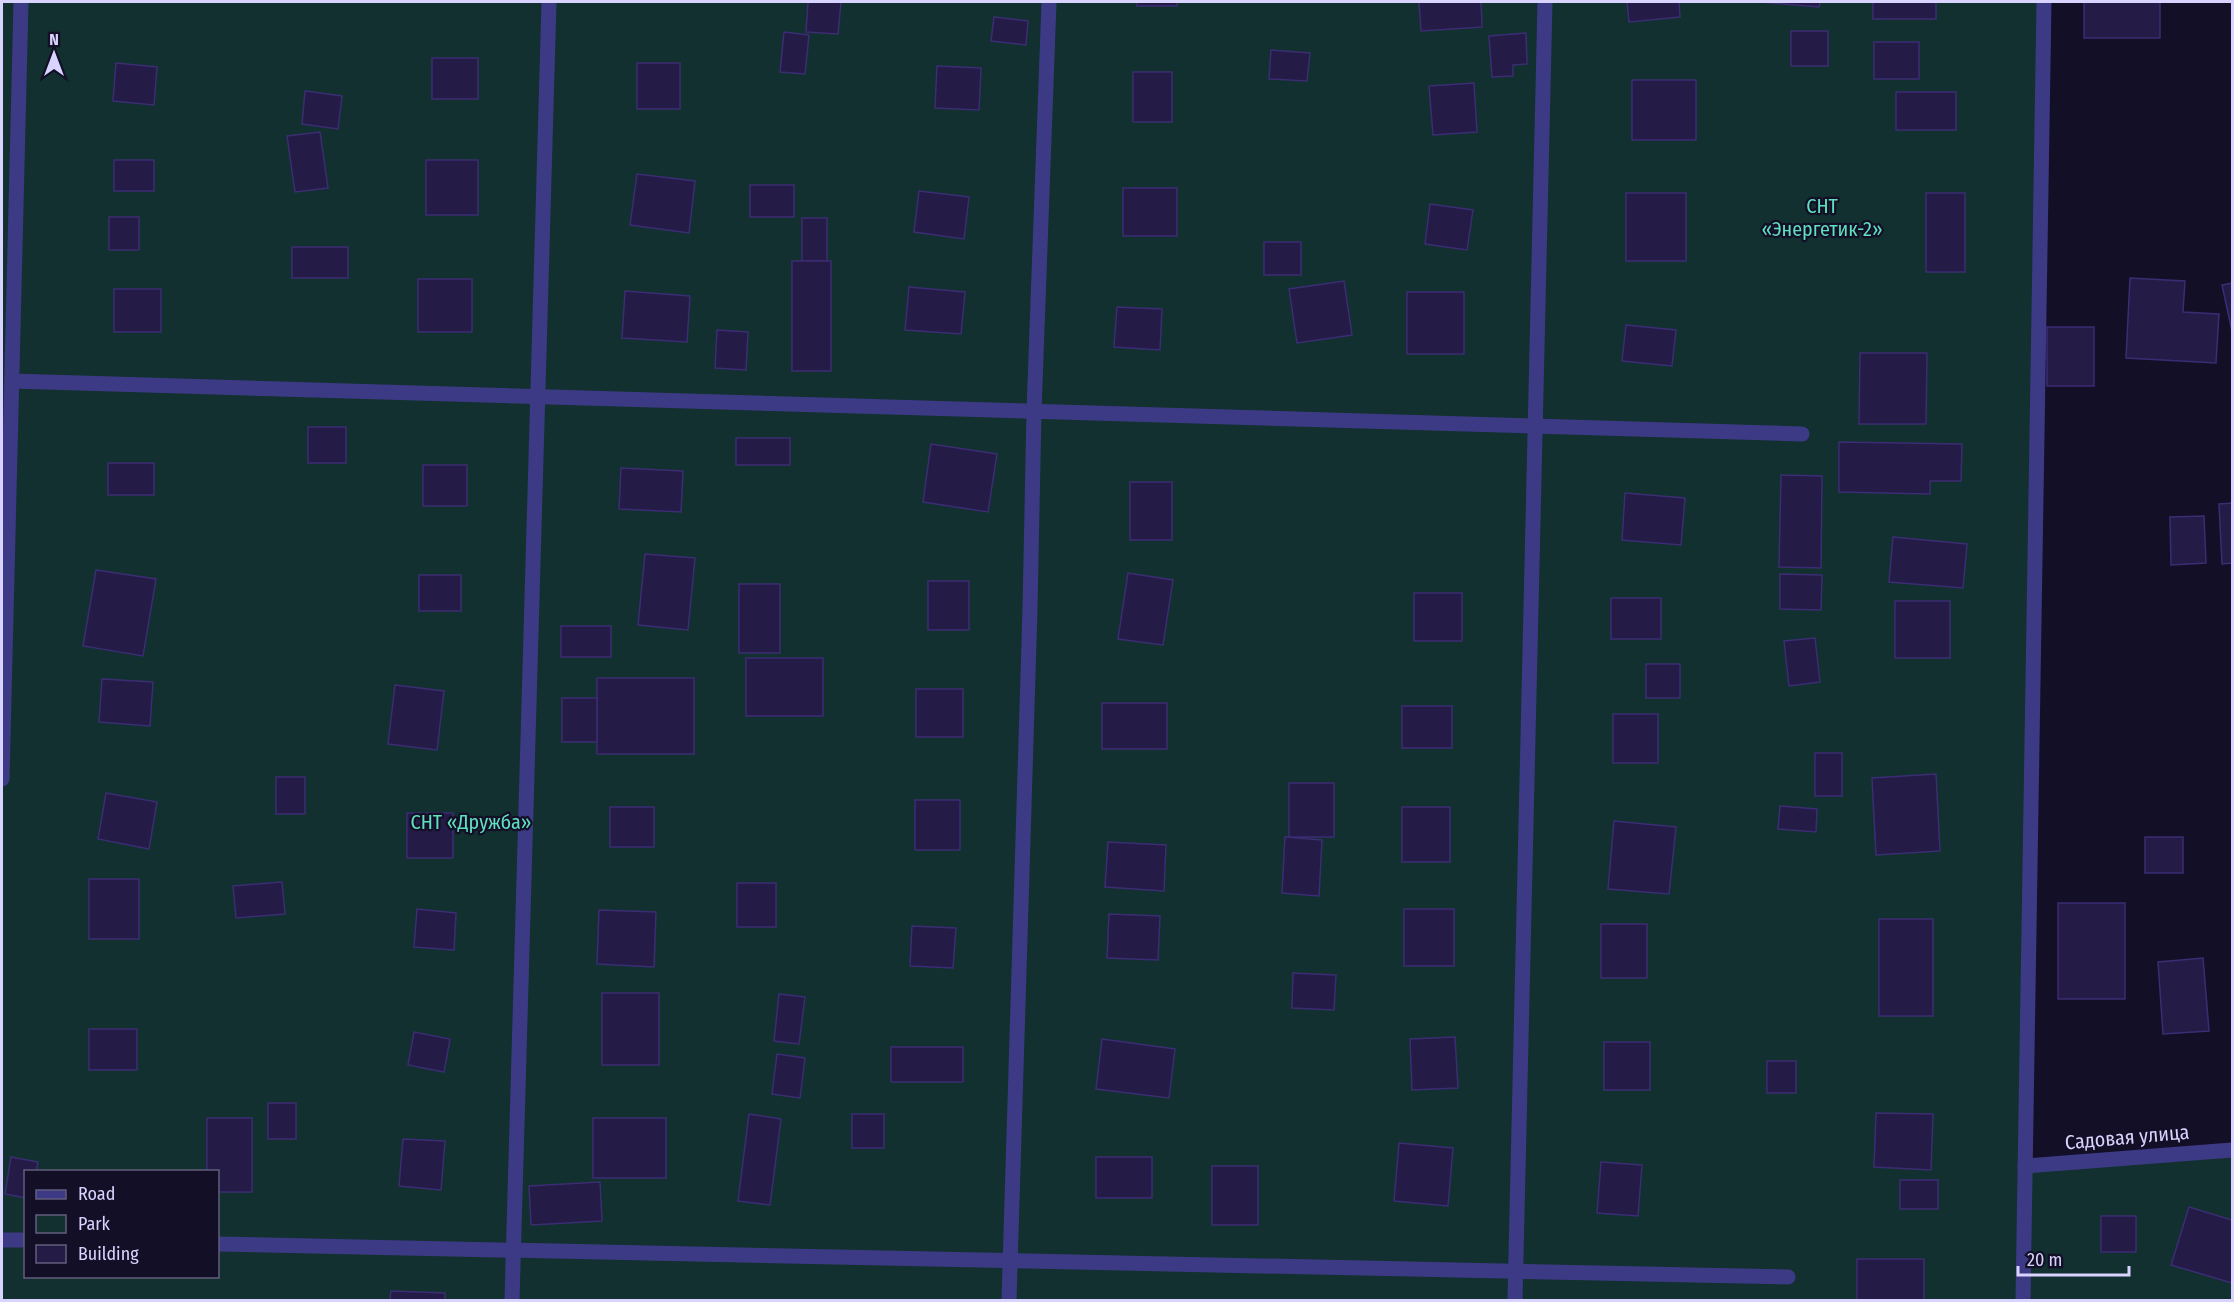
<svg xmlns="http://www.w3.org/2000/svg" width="2234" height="1302" font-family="'Fira Sans Condensed',sans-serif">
	<rect width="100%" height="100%" fill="#130f26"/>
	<path fill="#12302f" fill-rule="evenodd" d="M 2,2 L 2044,2 L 2025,1166 L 2232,1150 L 2232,1300 L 2,1300 ZM 26,1172 L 218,1172 L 218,1276 L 26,1276 Z"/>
	<g fill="#241b47" stroke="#3b2d73" stroke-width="1.5">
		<polygon points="808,2 841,2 838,34 806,32"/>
		<rect x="1137" y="2" width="40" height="4"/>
		<polygon points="1419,2 1481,2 1482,27 1421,31"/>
		<polygon points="1627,2 1679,2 1680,17 1629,22"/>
		<polygon points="1760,2 1820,2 1819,7"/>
		<rect x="1873" y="2" width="63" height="17"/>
		<rect x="2084" y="2" width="76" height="36"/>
		<polygon points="994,17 1028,21 1026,45 991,41"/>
		<rect x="1791" y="31" width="37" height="35"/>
		<polygon points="784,32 809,35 805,74 780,72"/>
		<polygon points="1526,33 1527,64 1513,65 1513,76 1492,77 1489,36"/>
		<rect x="1874" y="42" width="45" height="37"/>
		<polygon points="1271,50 1310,53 1307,81 1269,79"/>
		<rect x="432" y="58" width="46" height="41"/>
		<polygon points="116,63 157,67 154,105 113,101"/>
		<rect x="637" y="63" width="43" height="46"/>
		<polygon points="937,66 981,68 979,110 935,108"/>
		<rect x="1133" y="72" width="39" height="50"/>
		<rect x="1632" y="80" width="64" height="60"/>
		<polygon points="1474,83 1477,132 1433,135 1429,86"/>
		<polygon points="305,91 342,96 338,129 302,124"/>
		<rect x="1896" y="92" width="60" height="38"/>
		<polygon points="320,132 328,188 295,192 287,136"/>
		<rect x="114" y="160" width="40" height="31"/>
		<rect x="426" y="160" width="52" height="55"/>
		<polygon points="637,174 695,181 689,233 630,225"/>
		<rect x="750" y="185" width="44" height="32"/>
		<rect x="1123" y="188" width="54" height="48"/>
		<polygon points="919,191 969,197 964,239 914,232"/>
		<rect x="1626" y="193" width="60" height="68"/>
		<rect x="1926" y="193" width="39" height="79"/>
		<polygon points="1430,204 1473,210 1467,250 1425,244"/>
		<rect x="109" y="217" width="30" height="33"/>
		<rect x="802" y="218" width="25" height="43"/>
		<rect x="1264" y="242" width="37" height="33"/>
		<rect x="292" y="247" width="56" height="31"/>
		<rect x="792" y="261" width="39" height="110"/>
		<polygon points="2130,278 2185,281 2183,312 2219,314 2216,363 2126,358"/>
		<rect x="418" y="279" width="54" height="53"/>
		<polygon points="1344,281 1352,335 1297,343 1289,289"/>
		<polygon points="2232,283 2232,331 2222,285"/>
		<polygon points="909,287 965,292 961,334 905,330"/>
		<rect x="114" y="289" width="47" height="43"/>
		<polygon points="625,291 690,296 687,342 622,338"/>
		<rect x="1407" y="292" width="57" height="62"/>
		<polygon points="1117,307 1162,309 1160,350 1114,347"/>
		<polygon points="1626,325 1676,330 1672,366 1622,361"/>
		<rect x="2047" y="327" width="47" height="59"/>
		<polygon points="717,330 748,332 746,370 715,368"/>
		<polygon points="1860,353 1927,353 1926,424 1859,424"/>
		<rect x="308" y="427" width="38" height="36"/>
		<rect x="736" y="438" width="54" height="27"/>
		<polygon points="1839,442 1962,444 1961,481 1930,481 1930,494 1839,492"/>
		<polygon points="931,444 997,454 988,512 923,502"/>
		<rect x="108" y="463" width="46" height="32"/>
		<rect x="423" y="465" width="44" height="41"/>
		<polygon points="621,468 683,471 681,512 619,509"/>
		<polygon points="1781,475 1822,476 1821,568 1779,567"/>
		<rect x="1130" y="482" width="42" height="58"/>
		<polygon points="1625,493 1685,498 1681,545 1622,540"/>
		<polygon points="2232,503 2232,563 2222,564 2219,504"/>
		<polygon points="2204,516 2206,563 2171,565 2170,517"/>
		<polygon points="1893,537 1967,544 1963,588 1889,582"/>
		<polygon points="645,554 695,558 688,630 638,625"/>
		<polygon points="96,570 156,579 143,656 83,646"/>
		<polygon points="1128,573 1173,580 1163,645 1118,639"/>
		<polygon points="1780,574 1822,575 1821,610 1780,609"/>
		<rect x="419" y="575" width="42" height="36"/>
		<rect x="928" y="581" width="41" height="49"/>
		<rect x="739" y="584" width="41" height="69"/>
		<rect x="1414" y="593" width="48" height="48"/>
		<rect x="1611" y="598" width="50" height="41"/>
		<rect x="1895" y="601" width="55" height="57"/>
		<rect x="561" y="626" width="50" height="31"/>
		<polygon points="1815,638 1820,682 1789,686 1784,641"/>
		<rect x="746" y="658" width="77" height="58"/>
		<rect x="1646" y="664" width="34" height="34"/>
		<rect x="597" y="678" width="97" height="76"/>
		<polygon points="102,679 153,682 150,726 99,722"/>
		<polygon points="395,685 444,691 437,750 388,744"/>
		<rect x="916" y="689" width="47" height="48"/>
		<rect x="562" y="698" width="35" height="44"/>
		<rect x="1102" y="703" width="65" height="46"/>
		<rect x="1402" y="706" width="50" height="42"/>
		<rect x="1613" y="714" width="45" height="49"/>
		<rect x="1815" y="753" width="27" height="43"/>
		<polygon points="1936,774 1940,851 1876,855 1872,778"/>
		<rect x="276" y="777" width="29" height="37"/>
		<rect x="1289" y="783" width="45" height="54"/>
		<polygon points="106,793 157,802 149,849 98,839"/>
		<rect x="915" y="800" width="45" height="50"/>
		<polygon points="1780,806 1817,809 1816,832 1778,829"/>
		<rect x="610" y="807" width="44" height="40"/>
		<rect x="1402" y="807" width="48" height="55"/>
		<rect x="407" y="813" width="46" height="45"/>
		<polygon points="1614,821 1676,827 1669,894 1608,889"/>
		<polygon points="1285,837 1322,840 1319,896 1282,893"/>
		<rect x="2145" y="837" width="38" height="36"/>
		<polygon points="1108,842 1166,845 1164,891 1105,887"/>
		<rect x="89" y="879" width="50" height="60"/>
		<polygon points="282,882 285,914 236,918 233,886"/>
		<rect x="737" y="883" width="39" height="44"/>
		<rect x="2058" y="903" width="67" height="96"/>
		<polygon points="417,909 456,913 454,950 414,947"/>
		<rect x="1404" y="909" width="50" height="57"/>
		<polygon points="599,910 656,912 654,967 597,964"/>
		<polygon points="1109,914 1160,916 1158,960 1107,958"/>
		<rect x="1879" y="919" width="54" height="97"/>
		<rect x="1601" y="924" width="46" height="54"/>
		<polygon points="912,926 956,928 953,968 910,966"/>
		<polygon points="2203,958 2209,1031 2163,1034 2158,962"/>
		<polygon points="1293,973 1336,975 1334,1010 1292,1008"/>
		<rect x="602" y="993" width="57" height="72"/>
		<polygon points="779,994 805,997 799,1044 774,1041"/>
		<rect x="89" y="1029" width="48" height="41"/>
		<polygon points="414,1032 450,1039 444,1072 408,1065"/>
		<polygon points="1455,1037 1458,1088 1412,1090 1410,1039"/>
		<polygon points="1102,1039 1175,1049 1169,1098 1096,1089"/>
		<rect x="1604" y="1042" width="46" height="48"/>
		<rect x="891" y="1047" width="72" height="35"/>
		<polygon points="777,1054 805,1058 800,1098 772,1094"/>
		<rect x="1767" y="1061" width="29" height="32"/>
		<rect x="268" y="1103" width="28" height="36"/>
		<polygon points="1876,1113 1933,1114 1931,1170 1874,1167"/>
		<polygon points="749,1114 781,1119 770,1205 738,1201"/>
		<rect x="852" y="1114" width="32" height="34"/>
		<polygon points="207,1118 252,1118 252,1192 218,1192 218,1172 207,1172"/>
		<rect x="593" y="1118" width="73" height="60"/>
		<polygon points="403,1139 445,1141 441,1190 399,1186"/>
		<polygon points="1399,1143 1453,1148 1448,1206 1394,1201"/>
		<polygon points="11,1157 38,1162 36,1172 26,1172 26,1198 5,1194"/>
		<rect x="1096" y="1157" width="56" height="41"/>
		<polygon points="1601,1162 1642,1165 1638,1216 1597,1213"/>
		<rect x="1212" y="1166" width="46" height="59"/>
		<rect x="1900" y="1180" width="38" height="29"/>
		<polygon points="600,1182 602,1221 531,1225 529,1186"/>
		<polygon points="2189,1207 2232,1220 2232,1283 2171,1265"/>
		<rect x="2101" y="1216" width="35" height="36"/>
		<rect x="1857" y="1259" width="67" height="41"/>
		<polygon points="391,1291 445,1293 445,1300 390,1300"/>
	</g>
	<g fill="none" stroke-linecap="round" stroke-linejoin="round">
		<g stroke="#3d3a85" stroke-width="15">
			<polyline points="12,381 1802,434"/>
			<polyline points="2,1240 26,1240"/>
			<polyline points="218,1244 1788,1277"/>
			<polyline points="512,1300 549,2"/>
			<polyline points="1009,1300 1030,609 1034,411 1049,2"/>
			<polyline points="1515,1300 1545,2"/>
			<polyline points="2023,1300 2044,2"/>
		</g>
		<g stroke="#3d3a85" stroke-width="15">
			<polyline points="2,779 21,2"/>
			<polyline points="2025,1166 2232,1150"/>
		</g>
	</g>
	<g text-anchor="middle" stroke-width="4.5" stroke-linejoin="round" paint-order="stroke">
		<g font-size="20" fill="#5fe0c0" stroke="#130f26">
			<text x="1822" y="213">СНТ<tspan x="1822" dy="23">«Энергетик-2»</tspan></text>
			<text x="471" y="829">СНТ «Дружба»</text>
		</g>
		<g font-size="20" fill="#d9d4ff" stroke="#130f26">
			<text transform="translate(2127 1137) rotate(-5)" y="7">Садовая улица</text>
		</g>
	</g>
	<rect width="2234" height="1302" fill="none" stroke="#d9d4ff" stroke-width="6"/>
	<rect x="24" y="1170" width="195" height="108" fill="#130f26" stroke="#625e7d" stroke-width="1.5"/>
	<rect x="36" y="1190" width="30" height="9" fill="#3d3a85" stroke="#625e7d" stroke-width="1.5"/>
	<text x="78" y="1200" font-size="18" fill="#d9d4ff">Road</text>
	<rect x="36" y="1215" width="30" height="18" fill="#12302f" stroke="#625e7d" stroke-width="1.5"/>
	<text x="78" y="1230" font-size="18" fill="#d9d4ff">Park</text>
	<rect x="36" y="1245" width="30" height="18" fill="#241b47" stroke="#625e7d" stroke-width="1.5"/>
	<text x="78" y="1260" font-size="18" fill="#d9d4ff">Building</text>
	<g transform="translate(54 54)" stroke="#130f26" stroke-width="4.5" paint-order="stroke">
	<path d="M0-4.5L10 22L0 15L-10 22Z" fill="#d9d4ff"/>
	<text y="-9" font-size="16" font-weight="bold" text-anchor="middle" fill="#d9d4ff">N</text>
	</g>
	<path d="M2018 1266v9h111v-9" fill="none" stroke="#d9d4ff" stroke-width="3"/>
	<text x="2027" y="1266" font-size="18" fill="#d9d4ff" stroke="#130f26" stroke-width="4.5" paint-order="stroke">20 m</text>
</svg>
